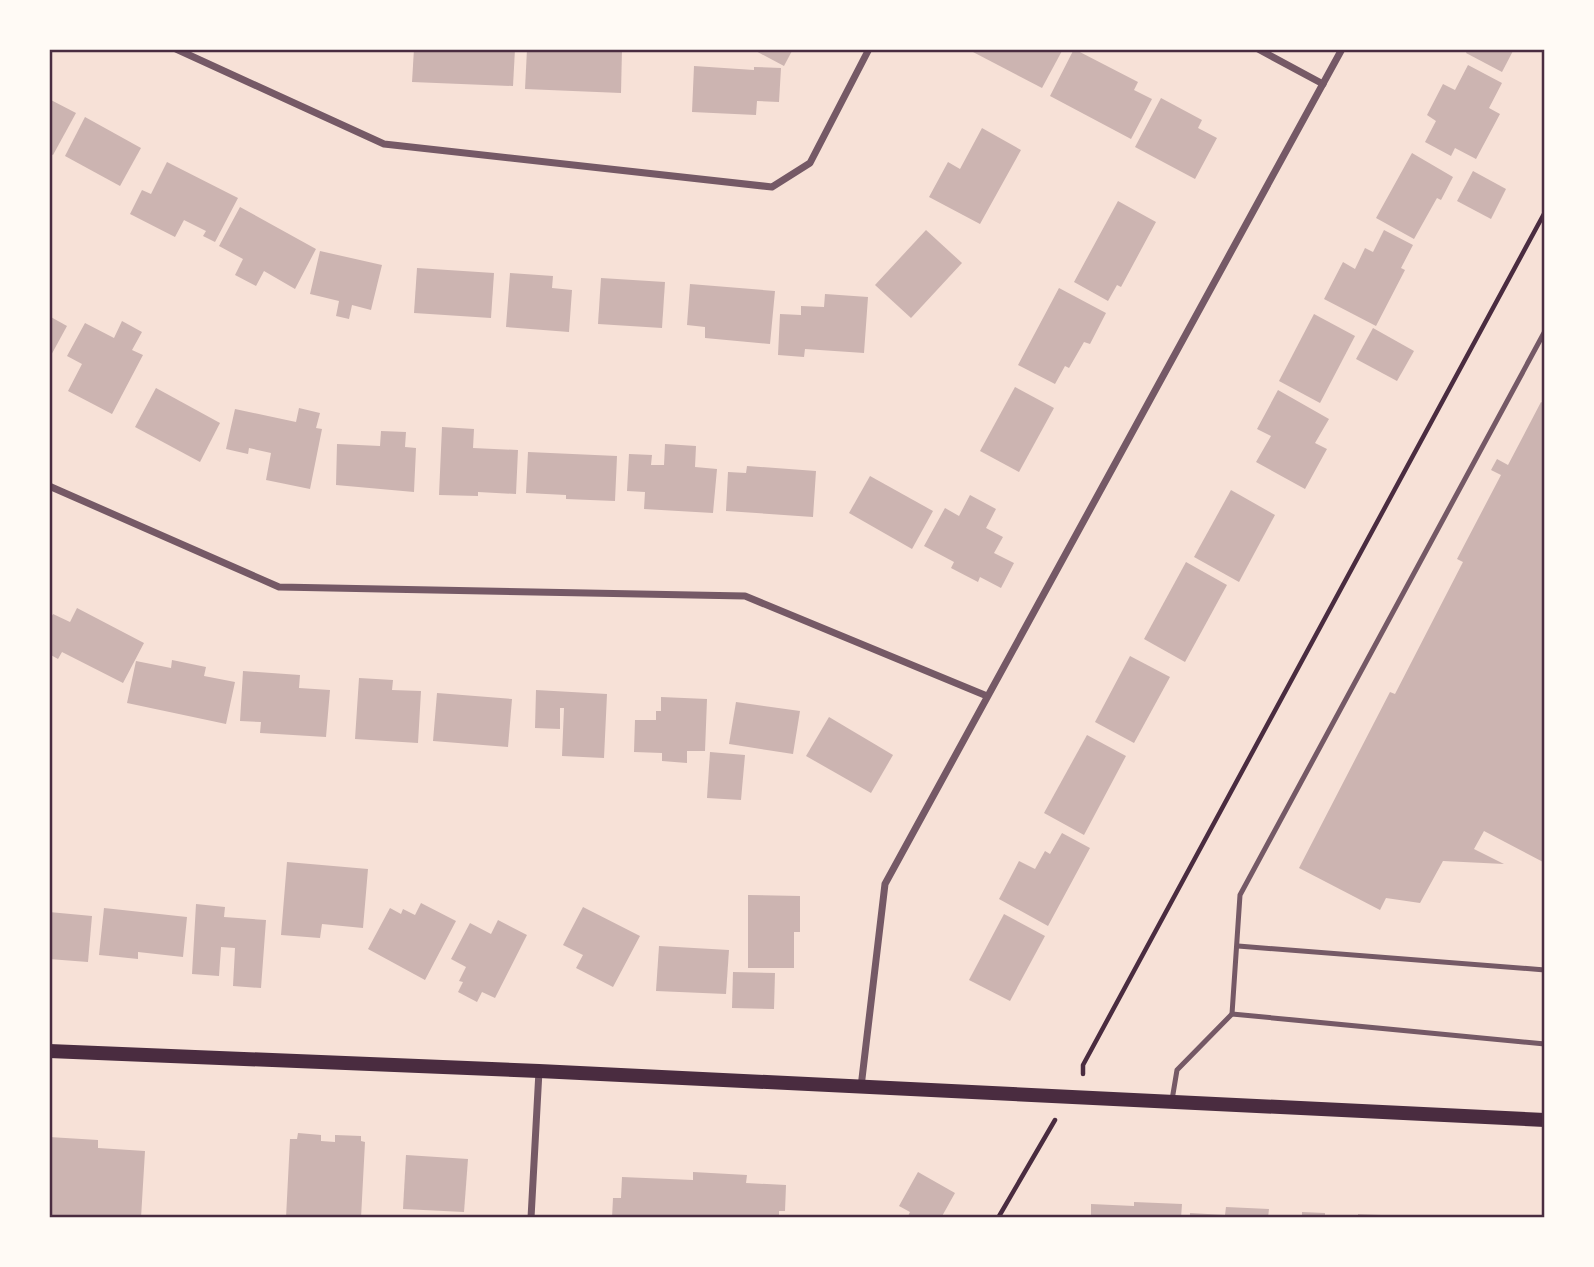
<svg xmlns="http://www.w3.org/2000/svg" width="1594" height="1267" font-family="'Fira Sans Condensed',sans-serif">
	<rect width="100%" height="100%" fill="#f7e1d7"/>
	<g fill="#ccb4b1">
		<polygon points="414,49 515,49 513,86 412,82"/>
		<polygon points="527,49 622,49 621,93 525,89"/>
		<polygon points="752,49 793,49 784,66"/>
		<polygon points="975,49 1063,49 1042,88 973,52"/>
		<polygon points="1074,49 1138,82 1134,90 1152,99 1131,139 1050,96"/>
		<polygon points="1468,49 1514,49 1502,72 1466,53"/>
		<polygon points="1468,65 1502,83 1489,108 1500,114 1476,159 1455,148 1451,156 1425,142 1436,121 1427,115 1443,84 1455,90"/>
		<polygon points="694,66 754,70 754,67 781,68 779,102 757,101 756,115 692,112"/>
		<polygon points="1161,98 1202,120 1198,128 1217,138 1195,179 1135,147"/>
		<polygon points="49,99 76,113 53,155 49,153"/>
		<polygon points="85,117 141,148 120,186 65,156"/>
		<polygon points="982,128 1021,150 980,224 929,197 948,162 960,169"/>
		<polygon points="1412,153 1453,177 1441,200 1437,198 1414,239 1376,218"/>
		<polygon points="167,162 238,198 215,242 203,236 206,231 184,220 175,237 130,214 142,190 151,194"/>
		<polygon points="1473,171 1506,189 1491,219 1457,201"/>
		<polygon points="1118,201 1156,222 1121,287 1117,285 1108,301 1074,282"/>
		<polygon points="240,207 316,249 295,289 264,271 256,286 235,275 243,259 219,246"/>
		<polygon points="926,230 962,263 911,318 875,285"/>
		<polygon points="1384,230 1413,245 1401,268 1405,270 1376,326 1324,299 1343,262 1355,269 1365,248 1373,252"/>
		<polygon points="320,251 382,265 371,310 352,305 349,319 336,316 339,301 310,294"/>
		<polygon points="417,268 494,273 491,318 414,313"/>
		<polygon points="510,273 553,276 552,288 572,290 569,332 506,327"/>
		<polygon points="601,278 665,282 662,328 598,324"/>
		<polygon points="690,284 775,291 770,344 705,338 705,327 687,325"/>
		<polygon points="1059,288 1106,313 1090,344 1084,342 1069,368 1065,366 1055,384 1018,365"/>
		<polygon points="825,294 868,297 864,353 805,349 804,357 778,355 780,314 801,315 801,306 824,307"/>
		<polygon points="1314,314 1355,336 1320,403 1279,381"/>
		<polygon points="49,316 67,326 49,359"/>
		<polygon points="122,321 142,332 132,350 143,355 112,414 68,391 82,364 67,356 85,323 114,338"/>
		<polygon points="1373,328 1414,351 1397,381 1356,359"/>
		<polygon points="1015,387 1054,408 1019,472 980,451"/>
		<polygon points="156,388 220,423 200,462 135,427"/>
		<polygon points="1278,390 1329,419 1315,443 1327,449 1305,489 1256,462 1271,436 1257,429"/>
		<polygon points="1541,402 1545,404 1545,863 1484,831 1474,849 1504,864 1443,861 1420,903 1386,898 1380,910 1299,868 1390,692 1395,694 1463,562 1457,559 1501,475 1491,470 1497,459 1508,465"/>
		<polygon points="299,408 320,413 316,428 322,429 310,489 266,480 271,453 249,448 248,454 226,449 235,409 296,422"/>
		<polygon points="442,427 474,429 473,448 518,450 516,494 478,492 478,496 439,495"/>
		<polygon points="381,431 406,432 405,447 416,448 414,492 336,485 337,444 380,446"/>
		<polygon points="665,444 696,446 695,467 717,469 713,513 644,509 645,492 627,491 629,454 652,455 651,465 664,465"/>
		<polygon points="528,452 617,456 615,501 566,499 566,495 526,493"/>
		<polygon points="747,466 816,471 813,517 726,511 728,472 746,473"/>
		<polygon points="870,476 933,511 912,549 849,513"/>
		<polygon points="1231,490 1275,515 1239,582 1194,557"/>
		<polygon points="970,495 996,509 986,528 1003,537 994,553 1014,563 1001,588 980,577 978,582 951,568 954,562 924,546 945,508 959,516"/>
		<polygon points="1186,562 1227,585 1185,662 1144,639"/>
		<polygon points="77,608 144,643 123,683 62,652 58,659 49,654 49,621 53,614 70,622"/>
		<polygon points="1130,656 1170,677 1134,743 1095,722"/>
		<polygon points="172,660 206,667 204,676 235,682 226,724 127,703 136,661 171,668"/>
		<polygon points="243,671 300,675 299,688 330,690 326,737 260,733 261,722 240,721"/>
		<polygon points="359,678 393,680 392,690 421,691 418,743 355,739"/>
		<polygon points="536,690 607,694 604,758 562,756 564,708 560,708 560,729 535,728"/>
		<polygon points="437,693 512,699 508,747 433,741"/>
		<polygon points="661,697 707,699 705,751 687,751 687,763 662,761 662,753 634,752 635,720 656,720 656,711 661,711"/>
		<polygon points="736,702 800,711 793,754 729,744"/>
		<polygon points="829,717 893,755 871,793 806,756"/>
		<polygon points="1087,735 1126,756 1084,835 1044,813"/>
		<polygon points="710,752 745,755 741,800 707,798"/>
		<polygon points="1062,833 1090,848 1048,926 999,899 1019,861 1035,869 1045,851 1050,854"/>
		<polygon points="287,862 368,869 363,928 322,924 320,938 281,935"/>
		<polygon points="748,895 800,896 800,932 794,932 794,968 748,968"/>
		<polygon points="421,903 456,921 425,980 368,949 390,908 401,914 403,909 415,915"/>
		<polygon points="196,904 225,907 224,917 266,920 261,988 233,986 235,948 221,947 219,976 192,974"/>
		<polygon points="583,907 640,936 613,987 576,968 583,955 563,945"/>
		<polygon points="104,908 187,917 183,957 138,952 138,959 99,955"/>
		<polygon points="49,912 92,916 88,962 49,959"/>
		<polygon points="1004,914 1045,936 1010,1001 969,980"/>
		<polygon points="498,920 527,935 495,998 482,992 477,1002 458,992 463,982 459,981 466,967 451,959 470,923 491,934"/>
		<polygon points="659,946 729,950 726,994 656,991"/>
		<polygon points="733,972 775,973 774,1009 732,1008"/>
		<polygon points="298,1133 321,1135 321,1141 335,1142 335,1135 361,1136 361,1141 365,1142 361,1218 286,1218 290,1139 297,1139"/>
		<polygon points="49,1137 98,1140 98,1148 145,1151 141,1218 49,1218"/>
		<polygon points="406,1155 468,1159 464,1212 403,1209"/>
		<polygon points="693,1172 747,1175 746,1183 786,1185 785,1211 779,1211 779,1218 612,1218 613,1198 621,1198 622,1177 693,1180"/>
		<polygon points="918,1172 955,1193 941,1218 907,1218 910,1212 899,1206"/>
		<polygon points="1134,1202 1182,1204 1181,1218 1091,1218 1091,1204 1134,1206"/>
		<polygon points="1226,1207 1269,1209 1268,1218 1190,1218 1190,1213 1225,1215"/>
		<polygon points="1302,1212 1325,1213 1325,1218 1302,1218"/>
		<polygon points="1358,1214 1404,1216 1404,1218 1358,1218"/>
	</g>
	<g fill="none" stroke-linecap="round" stroke-linejoin="round">
		<g stroke="#4a2c40" stroke-width="4.5">
			<polyline points="1083,1074 1083,1065 1545,212"/>
			<polyline points="998,1218 1055,1120"/>
		</g>
		<g stroke="#755966" stroke-width="5">
			<polyline points="1545,331 1240,895 1232,1014 1545,1044"/>
			<polyline points="1238,946 1545,970"/>
			<polyline points="1172,1100 1177,1070 1232,1014"/>
		</g>
		<g stroke="#755966" stroke-width="7">
			<polyline points="176,49 384,144 772,187 810,163 869,49"/>
			<polyline points="1258,49 1323,84"/>
			<polyline points="49,486 279,587 745,596 987,696"/>
			<polyline points="861,1087 885,884 1342,49"/>
			<polyline points="531,1218 539,1071"/>
		</g>
		<polyline stroke="#4a2c40" stroke-width="14" points="49,1051 539,1071 1545,1120"/>
	</g>
	<rect width="1594" height="1267" fill="none" stroke="#fffaf5" stroke-width="102"/>
	<rect x="51" y="51" width="1492" height="1165" fill="none" stroke="#4a2c40" stroke-width="2.5"/>
</svg>
